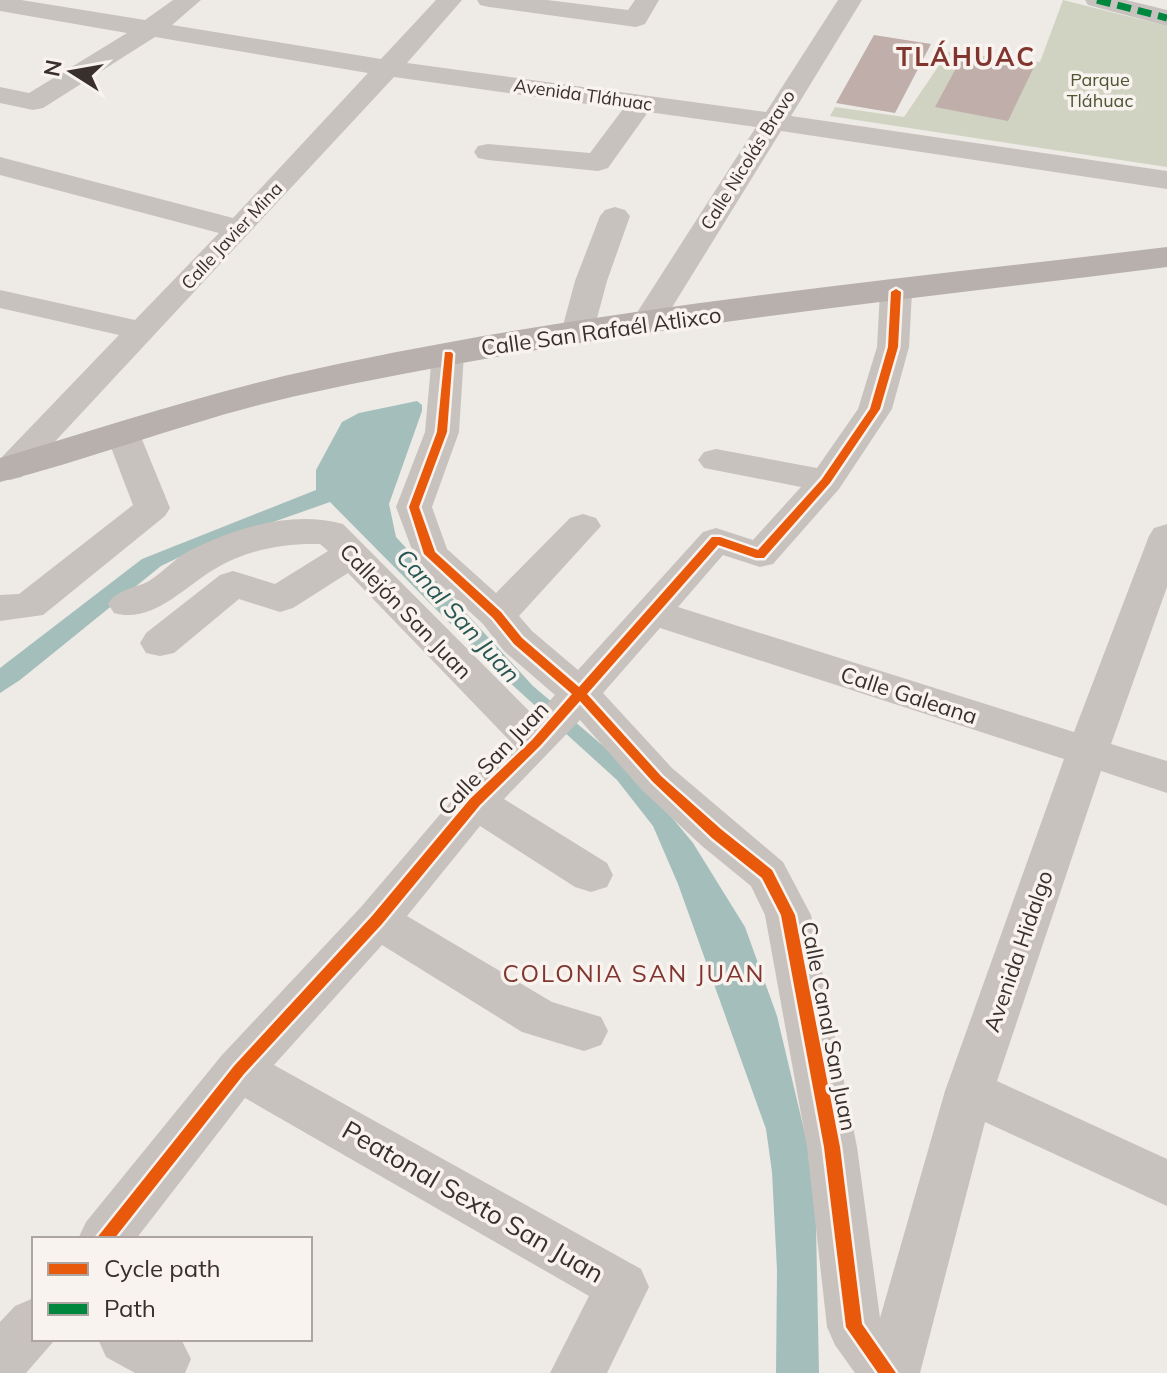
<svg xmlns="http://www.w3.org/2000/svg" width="1167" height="1373" font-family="Mulish,sans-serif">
	<rect width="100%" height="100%" fill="#eeeae6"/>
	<polygon fill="#d1d3c2" points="1063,0 1167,26 1167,167 830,116 835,107 904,117 948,52 1040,62"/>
	<polygon fill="#a4bfbb" points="417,401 422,405 422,411 389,504 396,537 533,686 608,750 674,820 693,843 745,927 777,1016 815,1176 819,1373 776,1373 777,1270 772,1172 766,1129 678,884 653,826 617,780 497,671 330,502 194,550 161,566 20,680 0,693 0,668 142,559 316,490 316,470 342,422 359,413"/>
	<g fill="#c0aeaa">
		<polygon points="874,35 931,44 895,113 836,103"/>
		<polygon points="962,57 1033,69 1008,121 935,107"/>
	</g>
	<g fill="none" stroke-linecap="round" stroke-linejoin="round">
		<g fill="#c8c2be" fill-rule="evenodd">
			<polygon points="0,0 21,0 145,20 173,0 201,0 172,25 381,59 436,0 462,0 407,63 766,112 838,0 862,0 791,116 1167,171 1167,189 781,131 663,322 658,329 647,332 636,329 631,322 756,127 648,112 608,168 598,171 488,160 478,158 474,152 478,146 488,144 590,153 623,109 394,77 22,477 10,480 0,477 0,459 119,335 0,308 0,290 135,320 219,233 0,175 0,157 233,218 368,73 155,37 43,108 33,110 0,103 0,87 29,93 127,33 0,11"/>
			<polygon points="477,0 547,0 628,10 635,0 659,0 645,24 636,27 489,7 480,5"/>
			<polygon points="1085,0 1126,0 1167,10 1167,26 1088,5"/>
			<polygon points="615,207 625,210 630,216 607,281 593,333 588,340 577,343 566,340 561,333 575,281 600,216 605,210"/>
			<path d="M 896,283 L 907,285 L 912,292 L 909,347 L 892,409 L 839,489 L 773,564 L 760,567 L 723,555 L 678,607 L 1074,732 L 1149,536 L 1154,528 L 1167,524 L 1167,587 L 1111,744 L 1167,761 L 1167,793 L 1101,771 L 997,1081 L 1167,1159 L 1167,1206 L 985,1122 L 920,1373 L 855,1373 L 835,1345 L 827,1327 L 807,1147 L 765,915 L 751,886 L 702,846 L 642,790 L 580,720 L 504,799 L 607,863 L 613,875 L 607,887 L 591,892 L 575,887 L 480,826 L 407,916 L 552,1002 L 601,1017 L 608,1031 L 601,1045 L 584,1051 L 522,1032 L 382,945 L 274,1065 L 641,1269 L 649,1287 L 607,1373 L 550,1373 L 589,1296 L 245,1098 L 136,1239 L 78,1239 L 86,1222 L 222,1055 L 361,907 L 460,791 L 511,742 L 348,573 L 293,608 L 280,612 L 239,599 L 174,653 L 160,656 L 146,653 L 140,643 L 146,633 L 220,575 L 233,571 L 275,584 L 328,551 L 320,544 C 282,543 246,550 213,570 C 183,588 152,624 114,613 L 108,604 C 117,589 134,589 149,581 C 163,572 174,559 189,551 C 235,528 292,510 343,524 L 535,717 L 555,695 L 504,651 L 483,624 L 417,563 L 396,507 L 425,432 L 432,354 L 436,347 L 448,344 L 460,347 L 464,354 L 459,432 L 432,507 L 447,549 L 496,593 L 570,518 L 583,514 L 596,518 L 601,526 L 519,616 L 532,631 L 578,670 L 703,532 L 716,528 L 753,540 L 801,487 L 704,468 L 698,460 L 704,452 L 716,449 L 817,468 L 858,409 L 877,347 L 880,292 L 885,285 ZM 660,628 L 1064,759 L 945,1091 L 880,1318 L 857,1147 L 811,915 L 783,862 L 672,768 L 603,693 Z"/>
			<polygon points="124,426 136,430 141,437 170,508 165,516 43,615 0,621 0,595 19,594 133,505 107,437 112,430"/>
			<polygon points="34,1298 34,1339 55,1339 53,1342 26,1373 0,1373 0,1322 15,1306"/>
			<polygon points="98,1339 181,1339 191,1359 185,1373 135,1373 106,1357"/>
		</g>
		<path fill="#b7b0ad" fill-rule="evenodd" d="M 1167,247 L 1167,267 C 876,304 583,332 296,396 C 196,418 99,457 0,482 L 0,458 C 94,430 189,399 284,376 C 574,309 872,283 1167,247 Z"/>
		<polyline stroke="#00873e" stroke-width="7" stroke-dasharray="14 7" stroke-linecap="butt" points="1097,0 1167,18"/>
		<defs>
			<polygon id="cycleway" points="896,289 901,292 898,347 880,409 830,483 764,558 756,558 718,545 587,694 661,776 722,830 772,870 795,915 840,1147 862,1324 896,1373 878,1373 846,1327 824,1147 781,915 762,878 712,838 653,782 580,701 540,746 480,805 382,924 244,1074 114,1239 96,1239 234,1066 372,916 470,799 532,740 572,694 514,644 493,618 424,554 409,507 437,432 445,352 451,352 453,354 447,432 419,507 435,552 501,612 522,638 579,687 712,537 720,537 758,550 822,479 870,409 888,347 891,292"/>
		</defs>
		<use href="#cycleway" stroke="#f9f3ef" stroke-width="5"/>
		<use href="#cycleway" fill="#e8590c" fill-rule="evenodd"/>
	</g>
	<g text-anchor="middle" stroke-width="7" stroke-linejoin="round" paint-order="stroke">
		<g font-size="18" fill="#4d5533" stroke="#f9f3ef">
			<text x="1100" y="86">Parque<tspan x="1100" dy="21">Tláhuac</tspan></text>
		</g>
		<g font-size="18" fill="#392f2d" stroke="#f9f3ef">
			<text transform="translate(583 95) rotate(8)" y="6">Avenida Tláhuac</text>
			<text transform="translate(748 160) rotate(-58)" y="6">Calle Nicolás Bravo</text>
			<text transform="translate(232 236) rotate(-47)" y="6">Calle Javier Mina</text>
		</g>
		<g font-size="22" fill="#392f2d" stroke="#f9f3ef">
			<text transform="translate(601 331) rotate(-8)" y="8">Calle San Rafaél Atlixco</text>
			<text transform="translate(406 611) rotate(46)" y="8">Callejón San Juan</text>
			<text transform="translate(909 695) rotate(18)" y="8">Calle Galeana</text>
			<text transform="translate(493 758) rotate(-46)" y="8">Calle San Juan</text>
			<text transform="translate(1018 951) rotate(-71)" y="8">Avenida Hidalgo</text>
			<text transform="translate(829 1026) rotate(79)" y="8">Calle Canal San Juan</text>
		</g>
		<g font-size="24" font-style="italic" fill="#265753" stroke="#f9f3ef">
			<text transform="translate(458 616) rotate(48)" y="8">Canal San Juan</text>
		</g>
		<g font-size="24" letter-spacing="2" fill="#80362e" stroke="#f9f3ef">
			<text x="634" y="982">COLONIA SAN JUAN</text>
		</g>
		<g font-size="26" font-weight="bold" letter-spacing="2" fill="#80362e" stroke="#f9f3ef">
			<text x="966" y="66">TLÁHUAC</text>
		</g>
		<g font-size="26" fill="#392f2d" stroke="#f9f3ef">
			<text transform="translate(473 1202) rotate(30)" y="9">Peatonal Sexto San Juan</text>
		</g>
	</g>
	<rect x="32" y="1237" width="280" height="104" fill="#f9f3ef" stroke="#aca5a1" stroke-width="2"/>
	<rect x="48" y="1263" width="40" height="12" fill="#e8590c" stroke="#aca5a1" stroke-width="2"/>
	<text x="104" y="1277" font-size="24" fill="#392f2d">Cycle path</text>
	<rect x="48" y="1303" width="40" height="12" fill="#00873e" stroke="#aca5a1" stroke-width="2"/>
	<text x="104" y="1317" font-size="24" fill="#392f2d">Path</text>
	<g transform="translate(72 72) rotate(281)" stroke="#f9f3ef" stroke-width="6" paint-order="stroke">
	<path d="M0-6L14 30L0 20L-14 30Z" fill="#392f2d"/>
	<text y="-12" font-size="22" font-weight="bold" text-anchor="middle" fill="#392f2d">N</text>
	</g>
</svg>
